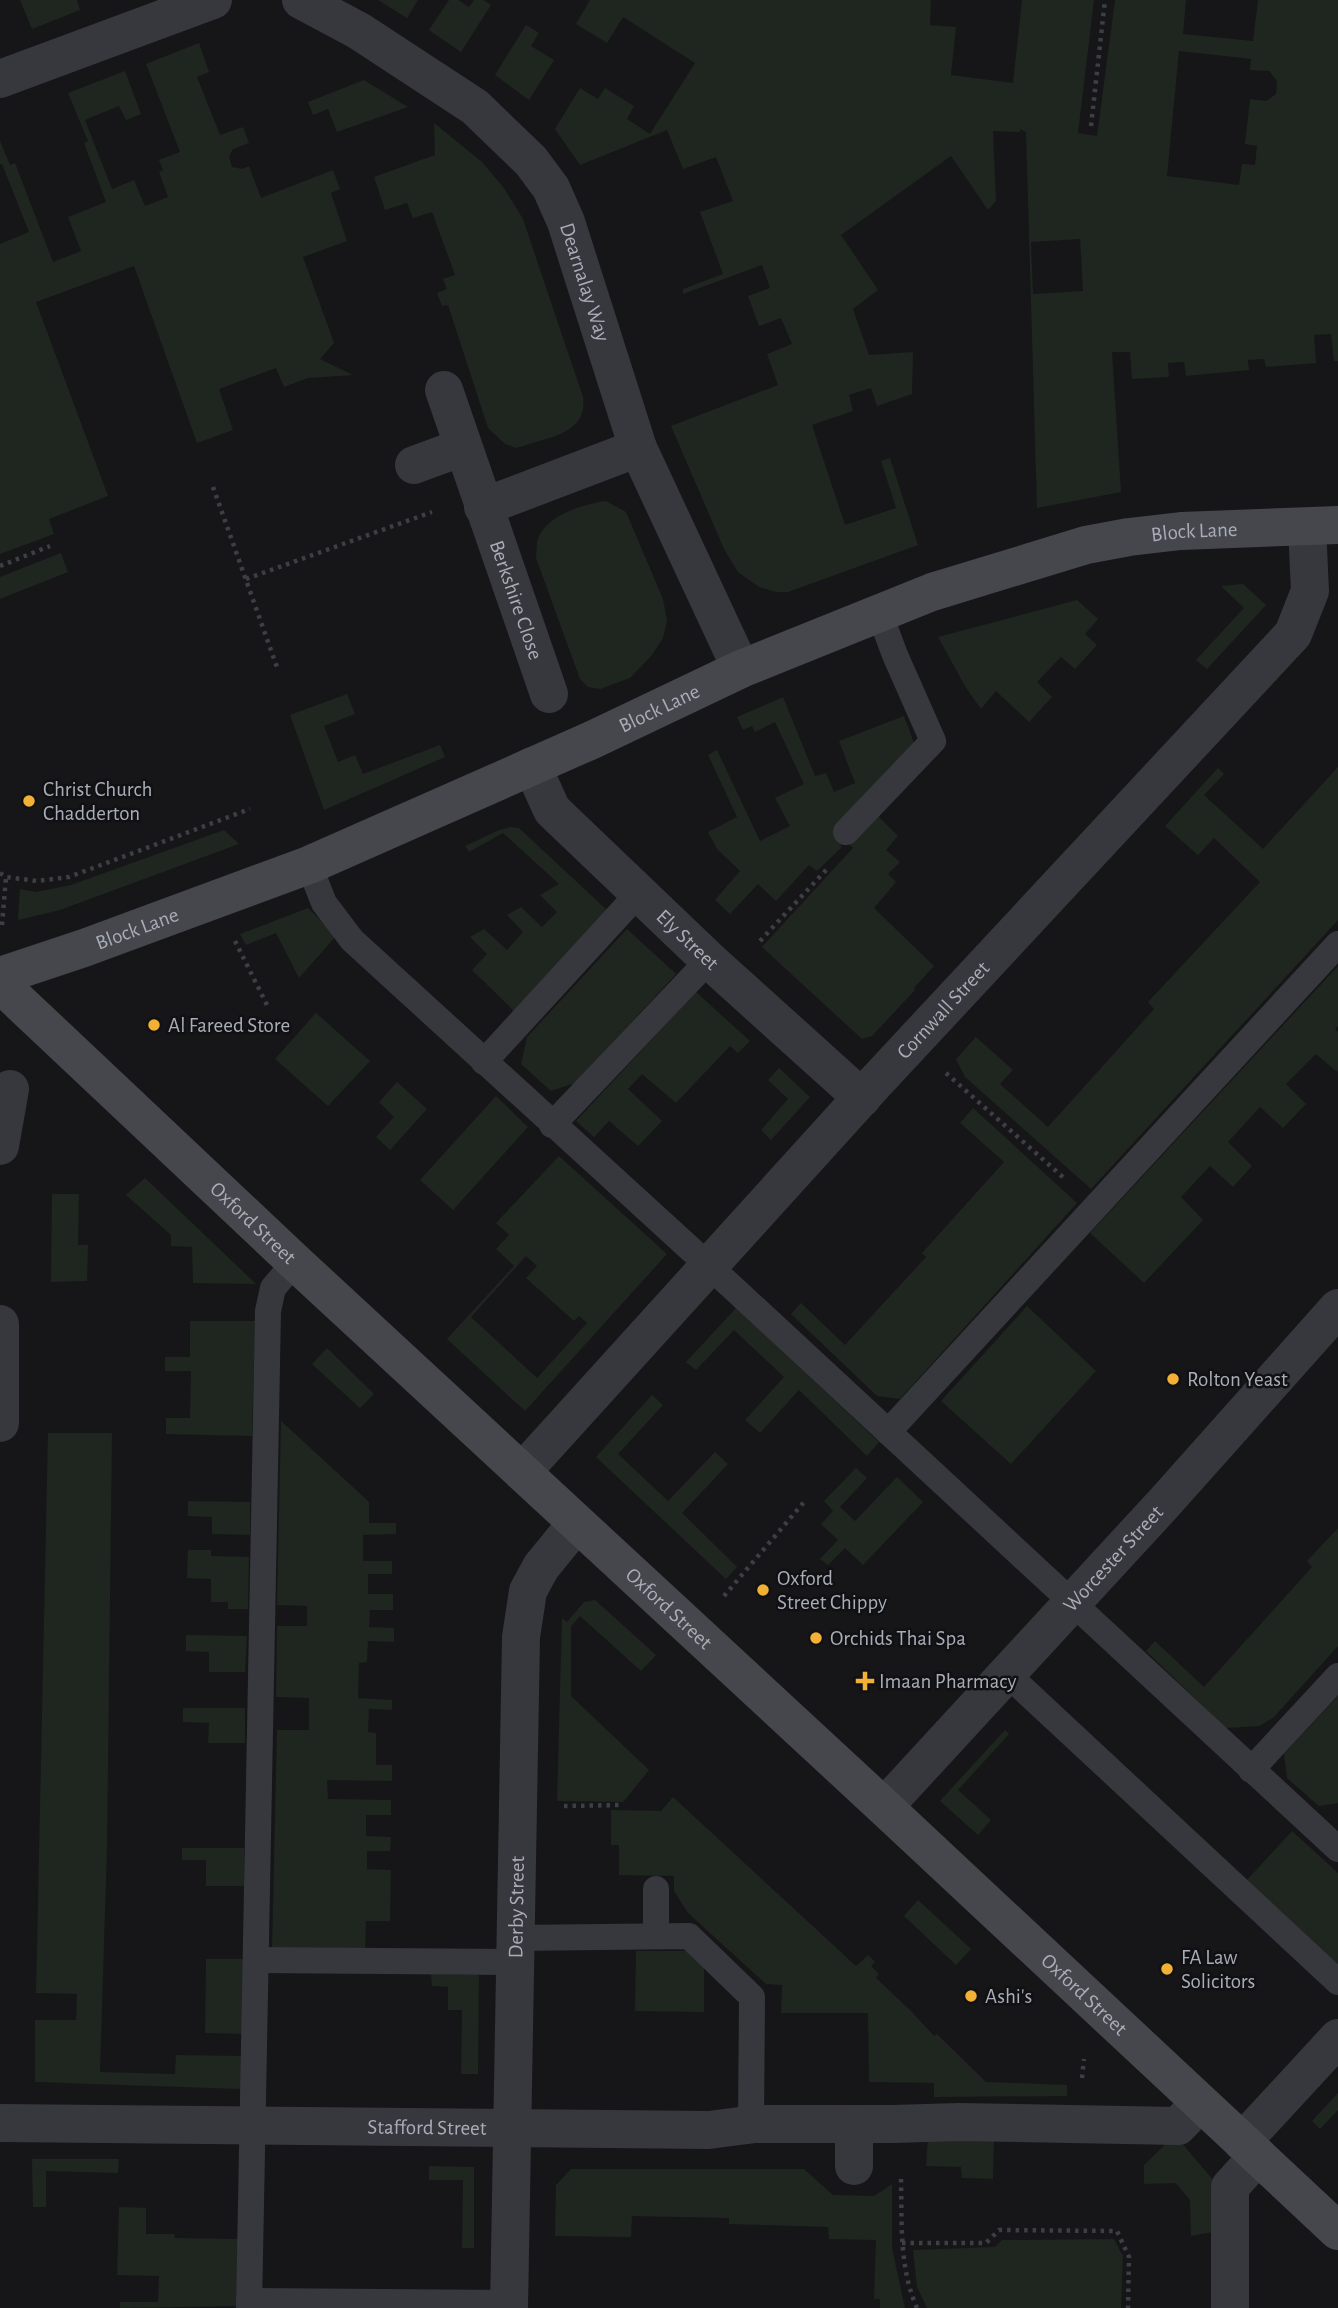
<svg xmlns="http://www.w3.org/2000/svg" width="1338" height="2308" font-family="'Alegreya Sans',sans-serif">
	<rect width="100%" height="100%" fill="#161618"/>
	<g fill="#1e261f" fill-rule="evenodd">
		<polygon points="20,0 77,0 80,10 32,29"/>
		<polygon points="378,0 418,0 407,18"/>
		<polygon points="449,0 458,0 469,7 474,0 483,0 491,5 461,52 429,30"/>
		<path d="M 590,0 L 931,0 L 930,25 L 956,27 L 951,75 L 1013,83 L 1022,0 L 1094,0 L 1078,133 L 1097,136 L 1115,0 L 1186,0 L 1183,34 L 1253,41 L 1258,0 L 1338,0 L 1338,361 L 1334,361 L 1331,334 L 1314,335 L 1316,363 L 1266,367 L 1264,359 L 1248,360 L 1249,370 L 1186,376 L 1184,362 L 1168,363 L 1169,377 L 1132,379 L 1130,352 L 1112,352 L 1121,492 L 1037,508 L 1026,132 L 1020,129 L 1020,132 L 993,131 L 996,201 L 988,210 L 951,156 L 841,235 L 878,290 L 853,309 L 869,355 L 913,352 L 912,394 L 877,406 L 871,388 L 849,395 L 853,411 L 812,425 L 845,525 L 896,508 L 881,461 L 890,458 L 918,545 L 788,592 L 776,592 L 759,587 L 738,572 L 724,549 L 671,426 L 778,385 L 767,354 L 792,344 L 781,318 L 759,326 L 748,296 L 770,288 L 762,265 L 683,294 L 683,289 L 723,274 L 700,212 L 733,201 L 716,157 L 683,169 L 667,130 L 580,165 L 555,129 L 580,88 L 598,99 L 605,88 L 634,106 L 627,119 L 650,134 L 695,63 L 623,17 L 607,43 L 576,24 ZM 1179,51 L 1251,59 L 1250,70 L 1269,71 L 1277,81 L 1276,94 L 1266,101 L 1250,99 L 1245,144 L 1257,146 L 1255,165 L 1242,164 L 1239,185 L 1167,176 ZM 1080,239 L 1083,291 L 1033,294 L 1031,242 Z"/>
		<polygon points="526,25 539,33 531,46 554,60 529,100 495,75"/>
		<polygon points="199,43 209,72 197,77 220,135 243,127 249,143 233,149 229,157 232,167 242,169 249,166 261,198 333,170 340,189 331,193 347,241 303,257 334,343 320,359 353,375 308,378 284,387 276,368 219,389 233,430 197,443 134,266 36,302 108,496 49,519 54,534 0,554 0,244 29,232 2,164 0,164 0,141 10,165 15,163 53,262 81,251 68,217 106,202 84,143 88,141 68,93 125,71 141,114 126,120 119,106 85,120 112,189 134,180 145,206 168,197 159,172 163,170 159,160 180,152 146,64"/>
		<polygon points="364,80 408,107 337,132 328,109 313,115 308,102"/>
		<path d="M 434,123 L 482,162 L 504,188 L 523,219 L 583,397 C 588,433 550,437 523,446 L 516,448 L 505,444 L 488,428 L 448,305 L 442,306 L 437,293 L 447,289 L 443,279 L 455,275 L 432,212 L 413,218 L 407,203 L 385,210 L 374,177 L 435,155 Z"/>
		<path d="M 606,501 L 626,512 L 663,599 L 667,621 L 663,638 L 652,655 L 630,678 L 600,689 L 588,687 L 580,679 L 536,558 C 537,551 536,542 539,536 C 550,514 584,504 606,501 Z"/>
		<polygon points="61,553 68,572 0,599 0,577"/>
		<polygon points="1243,584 1266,605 1207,669 1196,660 1244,608 1221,586"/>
		<polygon points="1077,600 1098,619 1085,634 1097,645 1075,669 1061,657 1037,682 1052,697 1029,722 996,691 981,709 966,688 938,637"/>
		<polygon points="347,694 355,714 324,726 338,762 355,755 363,774 440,745 445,757 324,810 290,715"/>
		<polygon points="783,697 815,776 826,773 834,792 855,783 839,741 904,716 915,746 839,824 841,848 817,871 809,865 776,901 758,884 730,914 715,900 740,871 717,849 708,832 737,817 708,755 717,750 760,841 790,826 775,798 804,784 775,722 755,732 752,726 743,730 737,717"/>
		<polygon points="1338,767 1338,920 1091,1189 965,1077 956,1059 976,1037 1013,1070 1000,1084 1048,1127 1154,1009 1148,1002 1260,882 1214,838 1198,855 1165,826 1218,768 1224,774 1204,795 1263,849"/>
		<polygon points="878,816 898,836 886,850 900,862 888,874 896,882 874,908 934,966 914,988 915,990 872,1036 862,1039 762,947 853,848 850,845"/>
		<polygon points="511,827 519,828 607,910 514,1011 472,970 487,954 470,937 484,929 507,950 523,932 507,915 521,907 542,927 557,912 540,895 559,884 503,833 469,852 465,846 499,830"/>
		<polygon points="224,830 239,844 60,910 18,920 20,889 36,892 71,885"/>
		<polygon points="308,908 336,936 299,978 276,933 246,945 240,934"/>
		<polygon points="627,929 676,974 575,1083 551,1091 521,1064 527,1037"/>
		<polygon points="1338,966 1338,1026 1335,1029 1338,1032 1338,1070 1337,1072 1316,1054 1286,1084 1306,1104 1283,1128 1260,1107 1228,1142 1252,1166 1233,1187 1210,1166 1181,1197 1203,1220 1144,1283 1090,1233"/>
		<polygon points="696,992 750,1041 738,1053 730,1046 676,1103 642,1074 628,1089 662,1121 638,1146 609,1121 594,1137 576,1121"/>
		<polygon points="316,1013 370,1061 328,1106 275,1059"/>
		<polygon points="779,1068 810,1097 771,1140 761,1130 788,1099 768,1080"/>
		<polygon points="397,1082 427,1109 390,1150 376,1137 394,1117 379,1102"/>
		<polygon points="496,1096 528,1127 453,1210 420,1180"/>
		<polygon points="973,1108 1077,1203 900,1399 877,1396 791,1314 801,1303 845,1345 926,1257 922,1253 1004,1162 960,1123"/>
		<path d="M 559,1156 L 667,1254 L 525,1411 L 447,1339 L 514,1266 L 496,1249 L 509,1235 L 496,1223 ZM 526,1256 L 537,1266 L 526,1278 L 574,1321 L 579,1316 L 587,1323 L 537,1378 L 471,1317 Z"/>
		<polygon points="145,1178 256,1284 193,1283 192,1247 171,1246 171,1235 126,1195"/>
		<polygon points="52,1194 79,1194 78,1245 88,1245 87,1281 51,1282"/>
		<polygon points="1027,1306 1096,1371 1011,1464 941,1401"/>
		<polygon points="736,1308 879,1442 867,1456 799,1390 760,1433 745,1420 784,1377 734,1330 696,1370 686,1362"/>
		<polygon points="190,1321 255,1321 252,1436 166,1434 166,1418 190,1418 191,1371 165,1371 165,1357 190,1357"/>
		<polygon points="327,1348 374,1394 360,1408 312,1364"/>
		<polygon points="652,1395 663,1405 618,1454 668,1501 715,1452 728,1464 682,1513 737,1567 726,1579 596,1457"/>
		<polygon points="281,1421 367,1500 369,1503 369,1523 396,1523 396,1534 363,1535 363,1561 392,1561 392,1574 368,1574 368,1594 393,1594 393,1610 370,1610 369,1627 394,1628 394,1642 368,1641 367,1662 359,1663 358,1698 392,1700 392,1710 369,1709 368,1732 376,1733 376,1765 392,1765 392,1781 327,1780 328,1799 391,1800 391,1815 366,1815 366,1836 391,1837 390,1851 367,1851 367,1869 391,1870 390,1921 366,1921 365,1949 272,1948 277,1730 309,1730 309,1698 276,1697 277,1626 307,1626 307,1606 277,1605"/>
		<polygon points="48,1433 112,1433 107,1848 100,2072 175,2074 176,2055 241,2056 241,2089 35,2082 35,2020 76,2020 77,1994 36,1993"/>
		<polygon points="856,1468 867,1478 840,1507 855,1521 897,1477 923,1502 863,1565 845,1548 828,1565 820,1559 838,1540 821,1524 833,1511 824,1501"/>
		<polygon points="188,1501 250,1502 250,1535 212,1534 212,1517 188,1516"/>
		<polygon points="1338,1528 1338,1646 1274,1717 1260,1726 1226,1728 1146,1651 1155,1641 1204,1687 1312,1567 1307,1561"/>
		<polygon points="188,1550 211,1550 211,1556 249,1557 248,1609 228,1609 228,1602 211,1602 211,1579 187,1578"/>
		<polygon points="595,1600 656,1655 641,1671 580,1616 571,1626 571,1696 649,1770 623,1802 557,1801 562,1618 567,1622 584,1602"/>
		<polygon points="186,1635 247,1636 245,1672 209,1672 209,1652 186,1651"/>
		<polygon points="1338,1696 1338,1803 1319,1806 1287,1778 1284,1754"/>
		<polygon points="183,1708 245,1708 245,1743 208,1743 209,1723 183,1722"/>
		<polygon points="1005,1730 1009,1734 958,1790 991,1820 978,1835 940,1801"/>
		<polygon points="673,1797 856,1966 868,1955 875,1962 871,1966 879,1974 876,1978 912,2012 934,2036 937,2034 986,2082 1067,2085 1067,2096 934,2097 934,2083 869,2082 868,2013 781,2013 782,1985 766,1984 688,1913 674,1891 674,1876 619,1875 619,1845 611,1845 611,1810 661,1811"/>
		<polygon points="1292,1831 1338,1873 1338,1965 1247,1880"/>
		<polygon points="182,1848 244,1848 244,1886 206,1886 206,1860 182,1860"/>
		<polygon points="918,1900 971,1949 956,1965 904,1916"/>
		<polygon points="636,1951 691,1951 704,1961 704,2012 635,2011"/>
		<polygon points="206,1959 243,1959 242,2034 205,2033"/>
		<polygon points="431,1974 479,1975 478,2074 461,2074 462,2010 448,2010 448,1987 432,1986"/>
		<polygon points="1338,2093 1338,2110 1320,2129 1312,2121"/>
		<polygon points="928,2137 994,2139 993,2179 962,2178 961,2167 926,2166"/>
		<polygon points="1169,2141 1180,2141 1213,2180 1213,2232 1191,2236 1190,2200 1176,2183 1144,2184 1144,2165"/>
		<polygon points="32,2159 119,2159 118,2173 46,2171 46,2207 33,2207"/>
		<polygon points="429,2166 474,2167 474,2248 462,2248 463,2180 429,2180"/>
		<polygon points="571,2169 804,2169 833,2195 874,2196 892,2184 892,2248 905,2308 880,2308 880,2299 874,2299 876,2240 829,2239 828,2227 729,2224 729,2218 632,2216 631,2237 555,2236 556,2185"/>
		<polygon points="119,2207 146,2208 146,2234 174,2234 175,2238 238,2239 236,2306 120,2308 120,2302 158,2302 159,2276 117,2275"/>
		<polygon points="1114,2239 1123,2256 1121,2308 927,2308 917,2287 913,2250 995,2247 1002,2240"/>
	</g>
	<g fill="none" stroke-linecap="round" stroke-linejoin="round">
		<g stroke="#3d3f44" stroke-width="4.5" stroke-dasharray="3.5 5" stroke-linecap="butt">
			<polyline points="1091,126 1105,0"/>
			<polyline points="213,487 278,670"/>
			<polyline points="0,566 50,546"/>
			<polyline points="246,579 432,512"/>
			<polyline points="0,873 6,877 37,881 69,877 250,809"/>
			<polyline points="2,925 6,877"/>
			<polyline points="235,941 268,1007"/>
			<polyline points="760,941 828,868"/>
			<polyline points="946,1073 1065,1179"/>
			<polyline points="724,1596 804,1502"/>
			<polyline points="564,1806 619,1805"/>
			<polyline points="1082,2078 1084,2059"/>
			<path d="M 901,2179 C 902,2224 899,2267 917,2308"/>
			<polyline points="902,2243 986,2243 999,2230 1117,2231 1129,2257 1128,2308"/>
		</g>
		<g stroke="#37383d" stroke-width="26">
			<polyline points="846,832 933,741 895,655 879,612"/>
			<polyline points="309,865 324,903 352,940 732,1287 1338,1849"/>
			<polyline points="484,1062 638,894"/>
			<polyline points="552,1125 709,960"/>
			<polyline points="888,1432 1338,944"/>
			<polyline points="1007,1674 1338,1982"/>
			<polyline points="1251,1770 1338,1676"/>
			<polyline points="656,1936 656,1889"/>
			<polyline points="514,1938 689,1936 752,1997 751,2124"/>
			<polyline points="256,1960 514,1962"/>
			<polyline points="249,2301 509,2303"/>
			<polyline points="249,2308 268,1311 273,1288 295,1262"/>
		</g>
		<g stroke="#37383d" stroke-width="38">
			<path id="s1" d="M 301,0 L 359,31 L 475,107 L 531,161 L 551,188 L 566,222 L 638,448 L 741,669"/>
			<polyline points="0,79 213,0"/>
			<path id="s2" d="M 444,390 L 549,694"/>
			<polyline points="414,465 463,447"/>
			<polyline points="483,507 638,448"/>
			<path id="s3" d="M 532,766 L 552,810 L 709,960 L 862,1098"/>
			<polyline points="0,1146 10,1089"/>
			<polyline points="0,1324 0,1423"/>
			<path id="s4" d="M 522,1472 L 873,1085 L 1293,634 L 1310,591 L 1307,527"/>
			<path id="s5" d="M 884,1807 L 1165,1502 L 1338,1308"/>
			<path id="s6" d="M 0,2123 L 709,2130 L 755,2124 L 893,2124 L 959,2122 L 1178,2126 L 1200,2103"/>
			<polyline points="854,2124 854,2166"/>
			<polyline points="1242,2142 1338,2038"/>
			<path id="s7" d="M 509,2308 L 521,1637 L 528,1591 L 541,1567 L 576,1524"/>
			<polyline points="1230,2308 1230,2187 1258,2156"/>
		</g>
		<g stroke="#45474d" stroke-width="38">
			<path id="s8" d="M 0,976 L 84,948 L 309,865 L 592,740 L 741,669 L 932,592 L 1086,545 L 1129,537 L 1181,531 L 1338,525"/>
			<path id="s9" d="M 0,984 L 295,1262 L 884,1807 L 1338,2231"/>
		</g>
	</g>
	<g fill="#f2b134" stroke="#111113" stroke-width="2.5">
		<circle cx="29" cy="801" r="7"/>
		<circle cx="154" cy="1025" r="7"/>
		<circle cx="1173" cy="1379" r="7"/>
		<circle cx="763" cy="1590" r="7"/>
		<circle cx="816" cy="1638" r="7"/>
		<path d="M861.5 1670.5h7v7h7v7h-7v7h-7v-7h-7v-7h7z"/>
		<circle cx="1167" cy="1969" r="7"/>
		<circle cx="971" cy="1996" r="7"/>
	</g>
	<g text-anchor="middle" stroke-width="5" stroke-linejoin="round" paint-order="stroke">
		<g font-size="21" fill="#a8adb8" stroke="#111113">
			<text dy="7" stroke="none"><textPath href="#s1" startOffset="416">Dearnalay Way</textPath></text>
			<text dy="7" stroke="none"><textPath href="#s8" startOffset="1279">Block Lane</textPath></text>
			<text dy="7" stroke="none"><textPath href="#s2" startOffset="222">Berkshire Close</textPath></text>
			<text dy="7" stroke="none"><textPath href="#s8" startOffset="712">Block Lane</textPath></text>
			<text dy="7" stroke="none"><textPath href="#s8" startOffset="145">Block Lane</textPath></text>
			<text dy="7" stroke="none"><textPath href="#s3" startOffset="236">Ely Street</textPath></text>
			<text dy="7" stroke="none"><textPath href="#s4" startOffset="625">Cornwall Street</textPath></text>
			<text dy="7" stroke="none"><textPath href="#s9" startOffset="348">Oxford Street</textPath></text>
			<text dy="7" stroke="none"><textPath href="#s5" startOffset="338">Worcester Street</textPath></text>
			<text dy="7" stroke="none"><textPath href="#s9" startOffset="915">Oxford Street</textPath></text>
			<text dy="7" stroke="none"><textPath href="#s7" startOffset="401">Derby Street</textPath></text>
			<text dy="7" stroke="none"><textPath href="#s9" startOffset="1482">Oxford Street</textPath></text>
			<text dy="7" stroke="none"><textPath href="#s6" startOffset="427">Stafford Street</textPath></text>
		</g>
		<g font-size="21" fill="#a8adb8" stroke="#111113" text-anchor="start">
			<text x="43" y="796">Christ Church<tspan x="43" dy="24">Chadderton</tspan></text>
			<text x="168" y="1032">Al Fareed Store</text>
			<text x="1187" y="1386">Rolton Yeast</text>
			<text x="777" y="1585">Oxford<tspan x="777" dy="24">Street Chippy</tspan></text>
			<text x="830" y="1645">Orchids Thai Spa</text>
			<text x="879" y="1688">Imaan Pharmacy</text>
			<text x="1181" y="1964">FA Law<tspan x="1181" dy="24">Solicitors</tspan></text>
			<text x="985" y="2003">Ashi's</text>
		</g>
	</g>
</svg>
